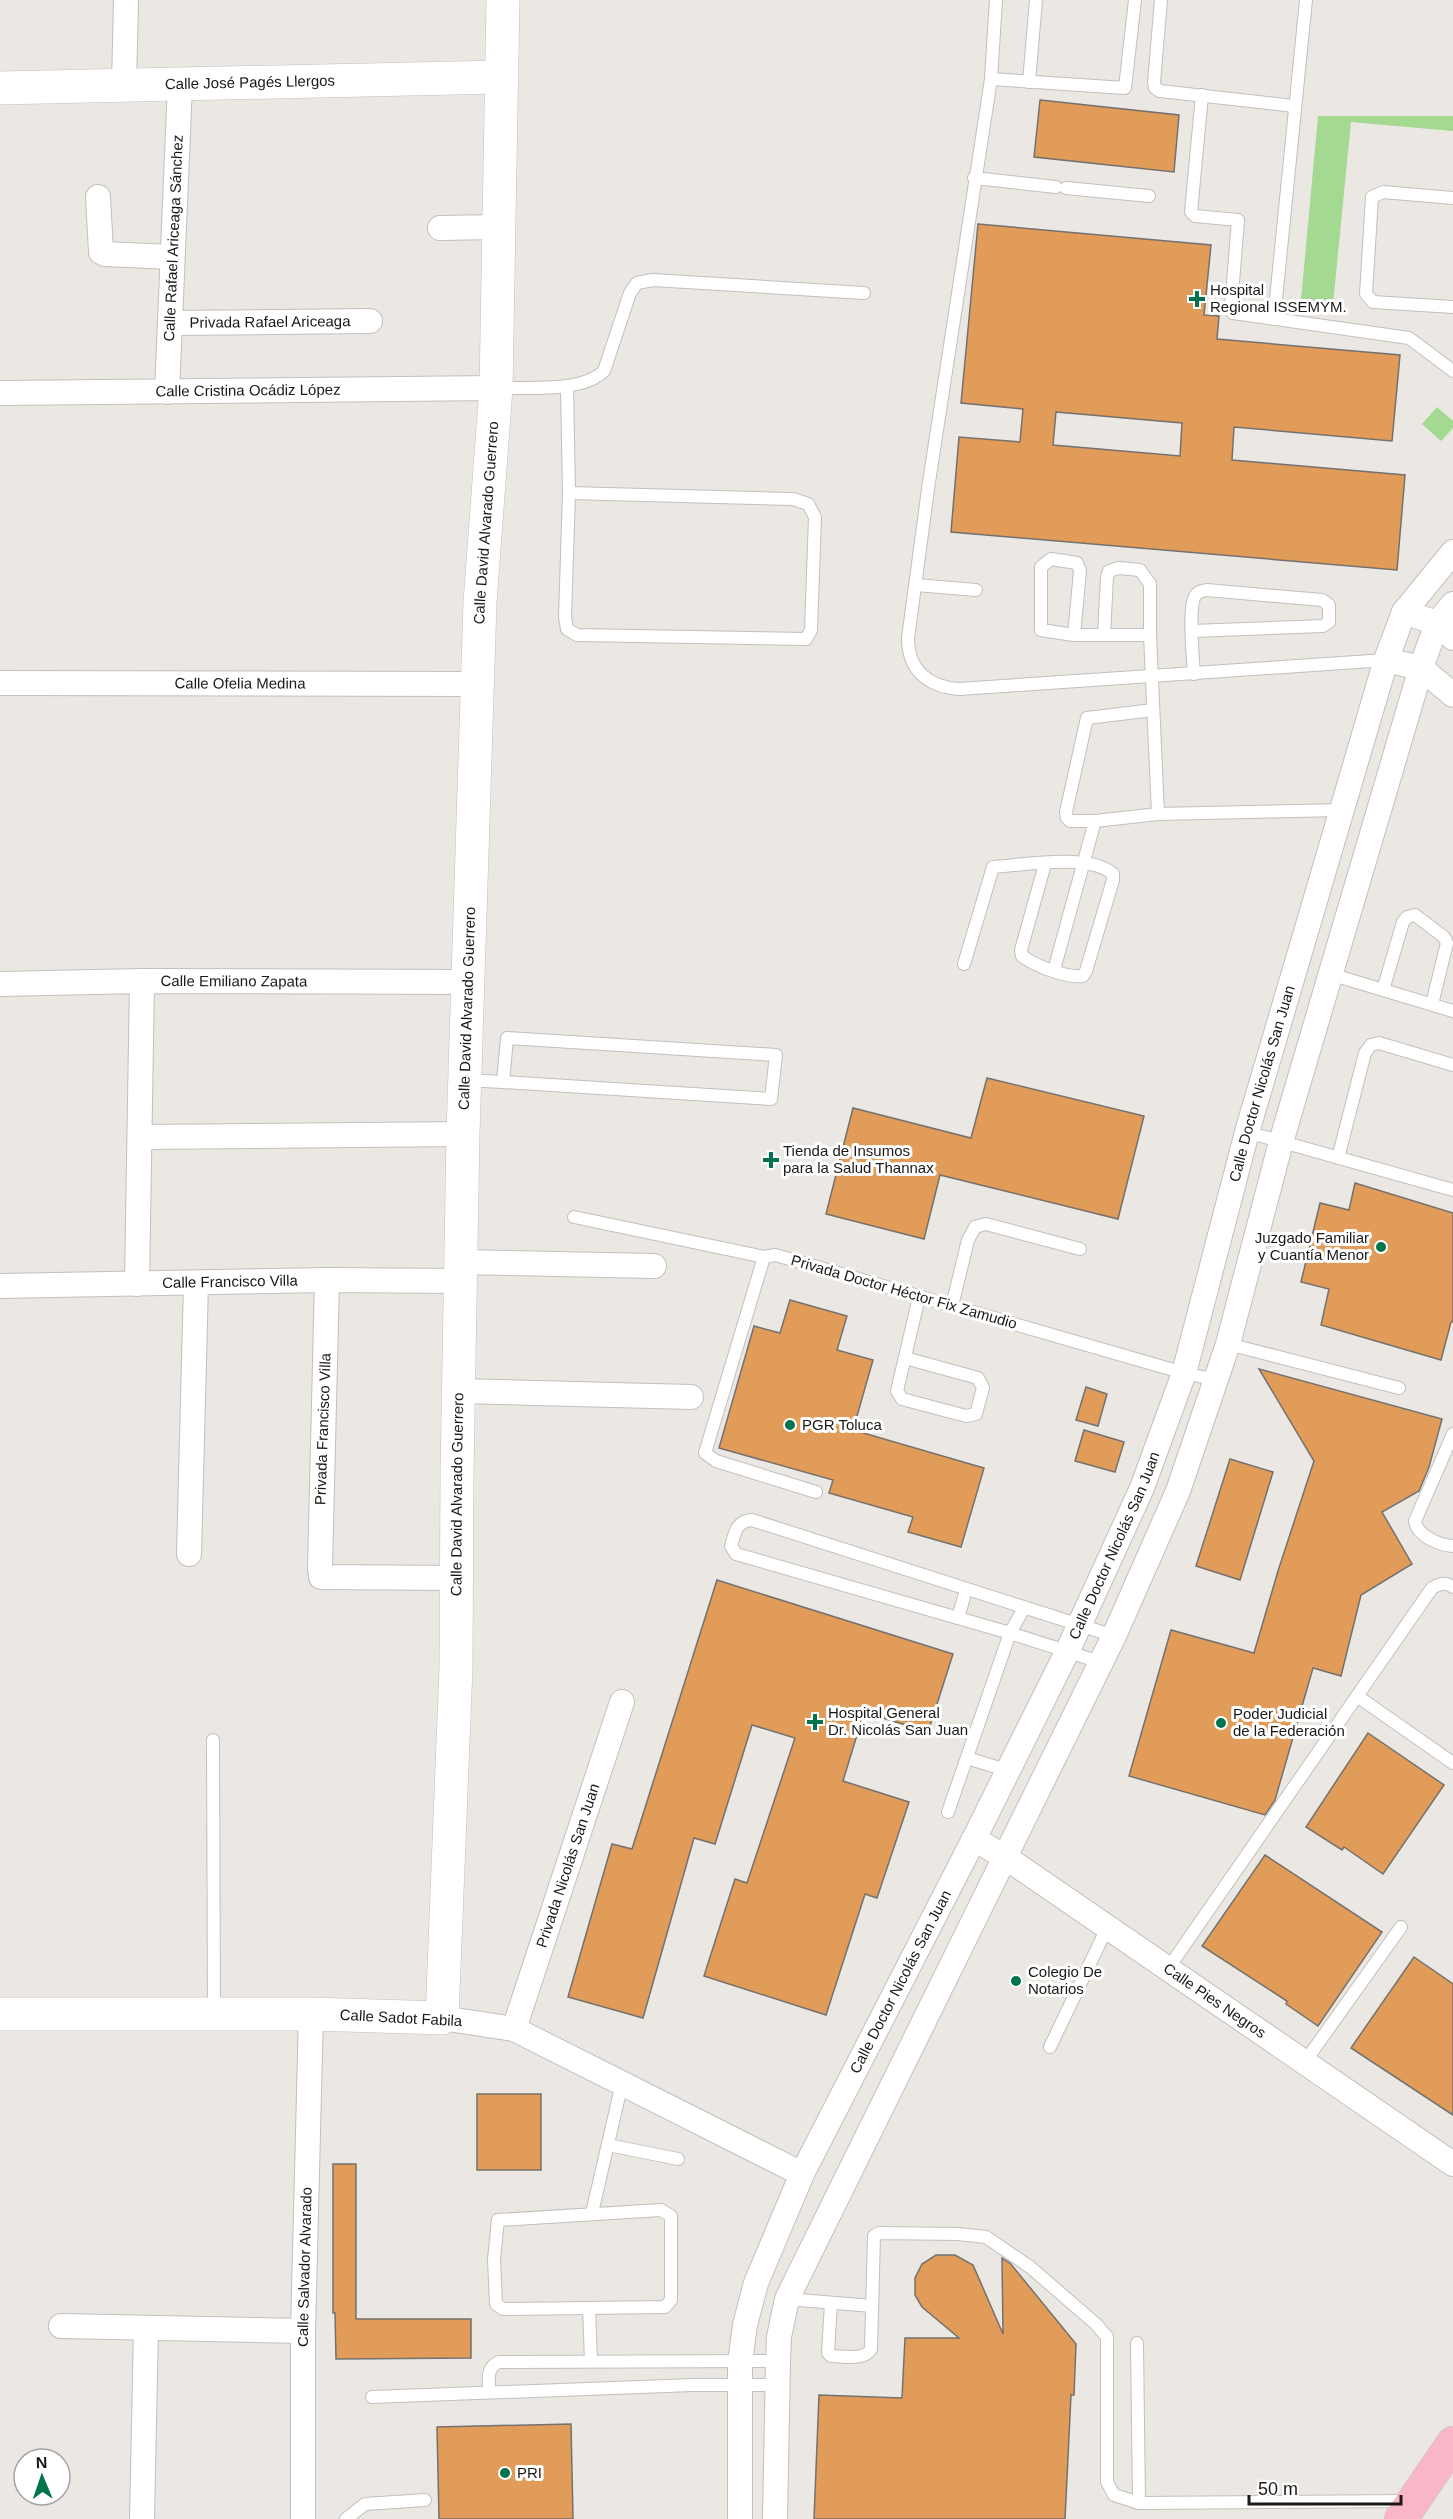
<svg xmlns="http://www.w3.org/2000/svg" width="1453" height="2519" font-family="Helvetica,sans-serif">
	<rect width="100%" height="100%" fill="#ebe7e3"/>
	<g fill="#a3d990">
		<polygon points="1318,116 1453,116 1453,131 1351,122 1332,314 1300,311"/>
		<polygon points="1437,407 1453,421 1453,428 1441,441 1422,424"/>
	</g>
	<g fill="#e29c59" stroke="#74716e" stroke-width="1.5" fill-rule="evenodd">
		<polygon points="1040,100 1179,115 1174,172 1034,157"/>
		<path d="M 978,224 L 1211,245 L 1204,315 L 1219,316 L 1217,339 L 1400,355 L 1392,441 L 1234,427 L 1232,460 L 1405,475 L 1397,570 L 951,532 L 959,437 L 1020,442 L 1023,409 L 961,403 ZM 1056,412 L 1182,423 L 1180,456 L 1053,445 Z"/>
		<polygon points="987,1078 1144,1116 1118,1219 940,1175 924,1239 826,1214 853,1108 971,1138"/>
		<polygon points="1355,1183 1453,1213 1453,1322 1451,1322 1441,1360 1321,1325 1329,1289 1301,1282 1320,1203 1349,1210"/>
		<polygon points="790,1300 847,1316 837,1350 873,1360 853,1430 984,1468 961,1547 908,1532 913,1517 829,1493 833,1480 719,1448 754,1326 780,1333"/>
		<polygon points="1259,1369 1442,1419 1429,1467 1419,1491 1382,1512 1412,1564 1361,1595 1341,1676 1313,1668 1275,1800 1265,1815 1129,1776 1171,1630 1254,1653 1278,1571 1314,1461"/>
		<polygon points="1086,1387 1107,1394 1098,1426 1076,1420"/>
		<polygon points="1084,1430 1124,1442 1115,1472 1075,1461"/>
		<polygon points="1230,1459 1273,1472 1240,1580 1196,1566"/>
		<polygon points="717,1580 953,1654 928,1732 864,1712 843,1781 909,1802 877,1898 865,1894 826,2015 704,1976 735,1879 747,1883 795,1738 752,1725 715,1844 694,1838 643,2018 568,1997 612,1844 632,1849"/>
		<polygon points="1368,1733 1444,1785 1383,1874 1344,1847 1342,1850 1306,1827"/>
		<polygon points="1265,1855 1382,1932 1318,2026 1286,2004 1287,2001 1202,1946"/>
		<polygon points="1414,1957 1453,1984 1453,2115 1351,2048"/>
		<rect x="477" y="2094" width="64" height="76"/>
		<polygon points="333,2164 356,2164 356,2319 471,2319 471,2358 336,2359 335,2313 333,2313"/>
		<polygon points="936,2255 955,2255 973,2265 1003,2334 1002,2258 1010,2263 1076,2344 1074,2395 1071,2395 1065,2519 814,2519 819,2395 902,2398 905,2338 959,2338 922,2307 915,2295 915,2278 922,2264"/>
		<polygon points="571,2424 573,2519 439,2519 437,2427"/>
	</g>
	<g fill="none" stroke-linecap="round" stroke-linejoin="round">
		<defs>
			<g id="lane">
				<path d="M 996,0 L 991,79 L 929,482 L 908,638 C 908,670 928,687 959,689 L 1386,660"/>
				<polyline points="1161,0 1154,82 1155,88 1160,91 1294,106"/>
				<polyline points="991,79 1125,88 1135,0"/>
				<polyline points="1029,82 1036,0"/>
				<polyline points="1202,95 1191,212 1195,216 1238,220 1231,307 1233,313 1409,338 1453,371"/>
				<polyline points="974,178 1056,187"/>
				<polyline points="1066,188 1149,196"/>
				<polyline points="1453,198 1383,192 1372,197 1366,294 1373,302 1453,307"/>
				<polyline points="1274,319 1306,0"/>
				<polyline points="567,386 569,493 565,617 567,629 577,635 806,639 811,630 815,517 808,504 793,499 569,493"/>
				<path d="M 496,388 C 527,387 581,393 604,371 L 630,293 L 637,283 L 653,280 L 864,293"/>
				<polyline points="916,585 976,590"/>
				<path d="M 1192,631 L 1323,626 L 1329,622 L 1329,605 L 1322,600 L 1207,590 C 1202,591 1198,591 1195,596 C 1188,608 1193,658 1194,674"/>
				<polyline points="1074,635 1080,571 1077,563 1051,559 1041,567 1041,630 1074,635 1150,635"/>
				<polyline points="1104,635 1107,577 1109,571 1119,568 1140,570 1150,584 1150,635 1158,814 1095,821 1070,821 1067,818 1066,812 1087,718 1153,710"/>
				<polyline points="1158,814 1342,810"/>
				<path d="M 964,964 L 993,867 C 1024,865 1089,853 1113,874 L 1113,880 L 1086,971 L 1083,976 C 1065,978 1036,966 1022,956 L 1021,950 L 1045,864"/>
				<polyline points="1054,970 1095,821"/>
				<polyline points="1330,974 1453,1011"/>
				<polyline points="1383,990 1403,922 1407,917 1415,915 1444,937 1447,943 1432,1004"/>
				<polyline points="465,1080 503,1082 771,1099 776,1055 507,1038 503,1082"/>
				<polyline points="1247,1132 1453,1190"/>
				<polyline points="1338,1158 1365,1053 1371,1045 1379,1043 1453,1065"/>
				<polyline points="574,1217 764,1257"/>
				<polyline points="952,1306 968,1240 975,1227 986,1224 1080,1249"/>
				<polyline points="1228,1344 1399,1388"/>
				<polyline points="905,1358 978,1378 983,1388 976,1414 966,1416 902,1399 897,1391 919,1297"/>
				<path d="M 1453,1434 L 1415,1521 C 1417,1536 1439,1545 1453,1546"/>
				<polyline points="816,1492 716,1461 705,1453 764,1257 775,1255 786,1258 1184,1373 1217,1380"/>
				<polyline points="958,1618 966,1590"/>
				<path d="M 1100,1662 L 1010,1633 L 736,1554 L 731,1546 C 735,1533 736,1521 752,1520 L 1114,1636"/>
				<polyline points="1357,1696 1453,1763"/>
				<polyline points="213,1740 214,2013"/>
				<polyline points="967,1758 1009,1771"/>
				<polyline points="948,1812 1010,1633 1024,1608"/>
				<path d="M 1167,1970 L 1432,1588 C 1441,1583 1445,1582 1453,1587"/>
				<polyline points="1050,2047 1107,1928"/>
				<polyline points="1304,2063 1401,1927"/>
				<polyline points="608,2145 678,2159"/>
				<polygon points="661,2210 671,2216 671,2300 665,2307 503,2309 496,2304 494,2259 498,2220"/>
				<polyline points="592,2213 622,2083"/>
				<polyline points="787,2299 872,2306"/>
				<path d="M 831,2303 L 828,2353 L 831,2356 C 843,2356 864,2361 871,2349 L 874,2236 L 879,2233 L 957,2234 L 986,2237 L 1030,2267 L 1096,2324 L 1107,2337 L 1107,2482 L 1114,2495 L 1139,2503 L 1407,2501"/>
				<polyline points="589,2308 591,2361"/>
				<polyline points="1137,2343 1139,2503"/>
				<path d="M 489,2391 C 489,2378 486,2368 499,2362 L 778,2361"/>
				<polyline points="372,2397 693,2385 777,2385"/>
				<polyline points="346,2519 365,2504 425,2500"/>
			</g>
			<g id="street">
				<polyline points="124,86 126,0"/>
				<polyline points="98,197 101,252 105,254 172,257"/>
				<polyline points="440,228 497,227"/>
				<path id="s1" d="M 171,323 L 370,321"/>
				<path id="s2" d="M 167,392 L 180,85"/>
				<path id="s3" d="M 0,393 L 496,388"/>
				<polyline points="1404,612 1437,623 1453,638"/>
				<polyline points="1386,660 1421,668 1453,695"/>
				<path id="s4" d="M 0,683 L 479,684"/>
				<path id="s5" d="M 0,984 L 142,981 L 468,982"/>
				<polyline points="140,1137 463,1134"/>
				<polyline points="460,1262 654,1266"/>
				<polyline points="327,1280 320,1568 321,1577 456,1578"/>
				<polyline points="137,1284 142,981"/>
				<path id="s6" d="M 0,1286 L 327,1280 L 460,1281"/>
				<polyline points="458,1391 691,1397"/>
				<polyline points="189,1554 196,1283"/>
				<path id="s7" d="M 974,1839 L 1005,1857 L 1453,2164"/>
				<polyline points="442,2018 514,2029 802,2174"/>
				<path id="s8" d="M 514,2029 L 622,1702"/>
				<polyline points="61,2326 303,2331"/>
				<polyline points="142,2519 146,2328"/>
				<path id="s9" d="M 303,2519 L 303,2331 L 311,2014"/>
				<path id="s10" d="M 740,2519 L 740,2362 L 745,2325 L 756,2283 L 802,2174 L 974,1839 L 1068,1650 L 1142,1488 L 1184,1373 L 1247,1132 L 1386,660 L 1404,612 L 1453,552"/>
				<polyline points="775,2519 778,2361 779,2337 787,2299 1114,1636 1178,1491 1228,1344 1281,1142 1421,668 1437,623 1453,604"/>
			</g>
			<g id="secondary">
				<path id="s11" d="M 0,88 L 500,77"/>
				<path id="s12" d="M 0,2014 L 311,2014 L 442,2018 L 456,1667 L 457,1474 L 463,1134 L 480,602 L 496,388 L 503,0"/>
			</g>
			<polyline id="primary" points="1401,2519 1453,2443"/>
		</defs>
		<use href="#lane" stroke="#c4bfbc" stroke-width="14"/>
		<use href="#street" stroke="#c4bfbc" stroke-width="26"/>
		<use href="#secondary" stroke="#c4bfbc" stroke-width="34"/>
		<use href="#primary" stroke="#c4c3c3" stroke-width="34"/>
		<use href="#lane" stroke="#fff" stroke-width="12"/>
		<use href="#street" stroke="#fff" stroke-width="24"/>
		<use href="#secondary" stroke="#fff" stroke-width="33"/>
		<use href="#primary" stroke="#f8b6c8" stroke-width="33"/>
	</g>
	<g fill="#00744e" stroke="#fff" stroke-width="2">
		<path d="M1194 290h6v6h6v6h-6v6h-6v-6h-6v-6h6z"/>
		<path d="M768 1151h6v6h6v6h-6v6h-6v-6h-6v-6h6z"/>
		<circle cx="1381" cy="1247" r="6"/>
		<circle cx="790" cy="1425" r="6"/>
		<path d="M812 1713h6v6h6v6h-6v6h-6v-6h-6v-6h6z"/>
		<circle cx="1221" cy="1723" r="6"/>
		<circle cx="1016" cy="1981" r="6"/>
		<circle cx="505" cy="2473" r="6"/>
	</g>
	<g text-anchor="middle" stroke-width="6" stroke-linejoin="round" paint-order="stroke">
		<g font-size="15" fill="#1b1918" stroke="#fff">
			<text dy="5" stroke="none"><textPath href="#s11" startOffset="250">Calle José Pagés Llergos</textPath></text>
			<text dy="5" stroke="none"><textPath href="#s2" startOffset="154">Calle Rafael Ariceaga Sánchez</textPath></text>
			<text dy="5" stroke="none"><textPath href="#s1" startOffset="99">Privada Rafael Ariceaga</textPath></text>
			<text dy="5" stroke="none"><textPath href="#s3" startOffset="248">Calle Cristina Ocádiz López</textPath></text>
			<text dy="5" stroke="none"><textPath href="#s12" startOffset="1938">Calle David Alvarado Guerrero</textPath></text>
			<text dy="5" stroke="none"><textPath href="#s4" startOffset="240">Calle Ofelia Medina</textPath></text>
			<text dy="5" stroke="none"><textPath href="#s5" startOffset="234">Calle Emiliano Zapata</textPath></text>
			<text dy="5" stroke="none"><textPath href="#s12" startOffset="1452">Calle David Alvarado Guerrero</textPath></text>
			<text dy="5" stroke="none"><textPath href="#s10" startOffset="1544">Calle Doctor Nicolás San Juan</textPath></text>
			<text dy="5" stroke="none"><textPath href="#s6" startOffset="230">Calle Francisco Villa</textPath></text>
			<text transform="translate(904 1292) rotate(16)" y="5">Privada Doctor Héctor Fix Zamudio</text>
			<text transform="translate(323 1429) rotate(-88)" y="5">Privada Francisco Villa</text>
			<text dy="5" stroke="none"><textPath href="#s12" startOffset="966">Calle David Alvarado Guerrero</textPath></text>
			<text dy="5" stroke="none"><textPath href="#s10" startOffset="1058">Calle Doctor Nicolás San Juan</textPath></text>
			<text dy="5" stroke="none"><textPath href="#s8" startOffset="172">Privada Nicolás San Juan</textPath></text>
			<text dy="5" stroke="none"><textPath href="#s10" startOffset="572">Calle Doctor Nicolás San Juan</textPath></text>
			<text dy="5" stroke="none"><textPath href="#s7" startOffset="290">Calle Pies Negros</textPath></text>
			<text transform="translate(401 2018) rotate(3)" y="5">Calle Sadot Fabila</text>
			<text dy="5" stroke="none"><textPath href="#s9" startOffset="252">Calle Salvador Alvarado</textPath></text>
		</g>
		<g font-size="15" fill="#1b1918" stroke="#fff" text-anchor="start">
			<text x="1210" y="295">Hospital<tspan x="1210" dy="17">Regional ISSEMYM.</tspan></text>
			<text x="783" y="1156">Tienda de Insumos<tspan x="783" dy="17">para la Salud Thannax</tspan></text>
			<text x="1369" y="1243" text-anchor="end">Juzgado Familiar<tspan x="1369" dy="17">y Cuantía Menor</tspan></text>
			<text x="802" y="1430">PGR Toluca</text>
			<text x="828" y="1718">Hospital General<tspan x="828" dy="17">Dr. Nicolás San Juan</tspan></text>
			<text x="1233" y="1719">Poder Judicial<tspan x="1233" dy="17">de la Federación</tspan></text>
			<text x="1028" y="1977">Colegio De<tspan x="1028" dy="17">Notarios</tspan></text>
			<text x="517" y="2478">PRI</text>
		</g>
	</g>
	<g transform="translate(42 2477) rotate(358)"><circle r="28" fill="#ffffff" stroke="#a4a3a3" stroke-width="1.5"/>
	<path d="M0-4.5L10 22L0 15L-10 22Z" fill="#00744e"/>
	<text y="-9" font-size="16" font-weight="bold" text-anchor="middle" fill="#1b1918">N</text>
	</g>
	<path d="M1249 2495v9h152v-9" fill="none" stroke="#1b1918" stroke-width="3"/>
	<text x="1258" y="2495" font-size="18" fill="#1b1918" stroke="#ffffff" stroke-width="4.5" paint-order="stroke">50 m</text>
</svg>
